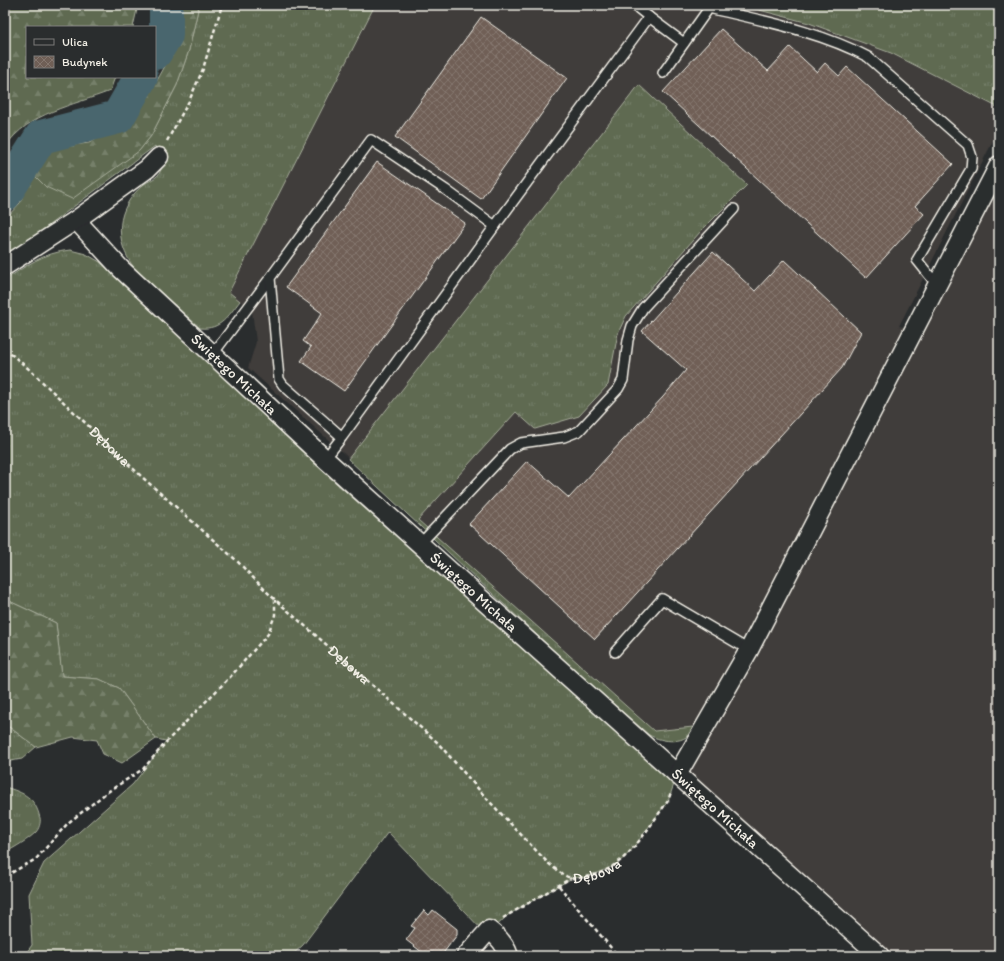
<svg xmlns="http://www.w3.org/2000/svg" width="1004" height="961" font-family="Itim,sans-serif">
	<defs>
		<pattern id="grass-tufts" width="24" height="20" patternUnits="userSpaceOnUse"><rect width="24" height="20" fill="#5e6a51"/><path d="M3 7l-1-3M5 7V3M7 7l1-3M15 17l-1-3M17 17v-4M19 17l1-3" fill="none" stroke="#76806a"/></pattern>
		<pattern id="forest-firs" width="22" height="20" patternUnits="userSpaceOnUse"><rect width="22" height="20" fill="#5e6a51"/><path d="M5 1l3.5 6h-7zM16 11l3.5 6h-7z" fill="#76806a"/></pattern>
		<pattern id="building-cross-hatch" width="8" height="8" patternUnits="userSpaceOnUse"><rect width="8" height="8" fill="#6f5f56"/><path d="M0 0l8 8M0 8l8-8" fill="none" stroke="#84766e"/></pattern>
	</defs>
	<rect width="100%" height="100%" fill="#2a2d2e"/>
	<filter id="ink" filterUnits="userSpaceOnUse"><feTurbulence type="fractalNoise" baseFrequency=".025" numOctaves="2"/><feDisplacementMap in="SourceGraphic" scale="8" xChannelSelector="R" yChannelSelector="G"/><feConvolveMatrix kernelMatrix="1 2 1 2 8 2 1 2 1" color-interpolation-filters="sRGB"/></filter>
	<g filter="url(#ink)">
		<polygon fill="#3f3c3a" points="375,5 740,5 809,23 891,53 999,108 999,124 994,139 899,326 914,329 999,165 999,956 880,956 677,775 709,719 693,727 654,731 248,368 256,342 252,311 229,292"/>
		<g fill="url(#grass-tufts)" stroke="#a9ae9c">
			<path d="M 199,5 L 375,5 L 229,292 L 240,301 C 228,316 221,330 200,328 L 135,269 C 113,240 116,208 143,185 C 148,181 158,178 160,172 C 165,163 158,155 155,146 L 37,234 L 5,255 L 5,219 L 20,203 L 32,173 L 46,187 L 139,151 L 151,136 L 177,85 L 189,50 Z"/>
			<polygon points="740,5 999,5 999,108 891,53 809,23"/>
			<path d="M 639,85 L 747,185 L 701,231 L 626,316 L 618,333 L 608,385 L 579,416 L 535,429 L 516,412 L 418,520 L 654,731 L 693,727 C 688,746 662,742 649,735 L 566,662 L 348,459 Z"/>
			<path d="M 70,250 L 86,254 L 100,262 L 327,475 L 674,784 L 668,801 L 630,852 L 616,865 L 588,877 L 572,878 L 508,915 L 487,935 L 388,832 L 303,945 L 291,956 L 24,956 L 32,945 L 29,894 L 44,863 L 133,784 L 166,741 L 156,739 L 119,688 L 99,679 L 62,676 L 56,623 L 5,599 L 5,280 C 27,265 43,253 70,250 Z"/>
			<polygon points="5,724 36,747 22,759 5,762"/>
			<path d="M 5,787 C 24,793 35,797 40,818 C 41,822 39,829 36,832 C 28,840 15,847 5,853 Z"/>
		</g>
		<g fill="url(#forest-firs)" stroke="#a9ae9c">
			<path d="M 5,5 L 138,5 L 133,27 L 27,27 L 27,77 L 115,77 L 110,91 C 72,106 29,112 5,147 Z"/>
			<polygon points="178,5 199,5 189,50 177,85 151,136 139,151 72,199 46,187 32,173 39,158 58,147 89,143 126,124 148,97 170,57"/>
			<polygon points="5,599 56,623 62,676 99,679 119,688 156,739 122,763 103,754 97,740 73,737 36,747 5,724"/>
		</g>
		<g fill="none" stroke-linecap="round" stroke-linejoin="round">
			<g stroke="#4a666e" stroke-width="34">
				<polyline points="155,53 166,35 166,5"/>
				<polyline points="5,194 41,137 118,117 141,77"/>
			</g>
		</g>
		<g fill="url(#building-cross-hatch)" stroke="#f4f1e8">
			<polygon points="481,17 567,78 481,199 395,137"/>
			<polygon points="721,29 768,71 790,47 817,72 825,63 839,76 847,67 953,164 915,206 924,214 866,278 663,92"/>
			<polygon points="377,162 465,223 344,391 301,361 311,347 303,341 322,313 286,287"/>
			<polygon points="713,252 755,291 784,260 861,332 842,368 595,639 469,524 527,461 569,498 663,397 686,370 642,331"/>
			<polygon points="424,910 429,915 433,910 457,929 457,935 441,956 427,956 406,940 415,928 411,926"/>
		</g>
		<g fill="none" stroke-linecap="round" stroke-linejoin="round">
			<defs>
				<g id="service">
					<polyline points="634,5 649,17"/>
					<path d="M 663,73 L 709,8 C 763,21 819,31 868,57 L 968,145 L 972,157 L 971,169 L 917,260 L 937,285"/>
					<polyline points="495,226 649,17 684,43"/>
					<polyline points="213,354 270,278"/>
					<polyline points="325,459 342,437 495,226 446,190 371,140 270,278 279,379 283,385 342,437"/>
					<polyline points="420,544 510,449 521,443 564,437 579,431 618,389 623,380 628,340 632,326 643,308 734,209"/>
					<polyline points="615,652 662,599 749,650"/>
				</g>
				<g id="minor">
					<path id="s2" d="M 76,220 L 121,269 L 325,459 L 880,956"/>
					<polyline points="5,266 76,220 147,169 159,157"/>
					<polyline points="677,775 749,650 999,165"/>
					<path d="M 466,956 L 489,930 C 499,937 505,944 509,956"/>
				</g>
			</defs>
			<use href="#service" stroke="#f4f1e8" stroke-width="12"/>
			<use href="#minor" stroke="#f4f1e8" stroke-width="21"/>
			<g stroke="#f4f1e8" stroke-width="2.5" stroke-dasharray="4 3" stroke-linecap="butt">
				<polyline points="167,141 189,101 203,69 222,5"/>
				<path id="s1" d="M 5,349 L 30,370 L 142,477 L 236,560 L 270,595 L 437,742 L 488,800 L 548,863 C 554,868 563,876 571,878 C 576,879 585,877 590,876 C 628,867 646,830 668,801 L 671,792"/>
				<polyline points="5,874 11,873 36,859 68,823 106,793 143,769 169,739 231,676 268,634 275,615 275,600"/>
				<polyline points="559,886 618,956"/>
				<polyline points="503,918 571,878"/>
			</g>
			<use href="#service" stroke="#2a2d2e" stroke-width="9"/>
			<use href="#minor" stroke="#2a2d2e" stroke-width="18"/>
		</g>
	</g>
	<g text-anchor="middle" stroke-width="3.5" stroke-linejoin="round" paint-order="stroke">
		<g font-size="15" fill="#f4f1e8" stroke="#2a2d2e">
			<text dy="5" stroke="none"><textPath href="#s2" startOffset="221">Świętego Michała</textPath></text>
			<text dy="5" stroke="none"><textPath href="#s1" startOffset="143">Dębowa</textPath></text>
			<text dy="5" stroke="none"><textPath href="#s2" startOffset="545">Świętego Michała</textPath></text>
			<text dy="5" stroke="none"><textPath href="#s1" startOffset="467">Dębowa</textPath></text>
			<text dy="5" stroke="none"><textPath href="#s2" startOffset="869">Świętego Michała</textPath></text>
			<text dy="5" stroke="none"><textPath href="#s1" startOffset="803">Dębowa</textPath></text>
		</g>
	</g>
	<rect width="1004" height="961" fill="none" stroke="#2a2d2e" stroke-width="20"/>
	<rect x="10" y="10" width="984" height="941" fill="none" stroke="#f4f1e8" stroke-width="1.5" filter="url(#ink)"/>
	<rect x="26" y="26" width="130" height="52" fill="#2a2d2e" stroke="#7b7b78"/>
	<rect x="34" y="39" width="20" height="6" fill="#2a2d2e" stroke="#7b7b78"/>
	<text x="62" y="46" font-size="12" fill="#f4f1e8">Ulica</text>
	<rect x="34" y="56" width="20" height="12" fill="url(#building-cross-hatch)" stroke="#7b7b78"/>
	<text x="62" y="66" font-size="12" fill="#f4f1e8">Budynek</text>
</svg>
